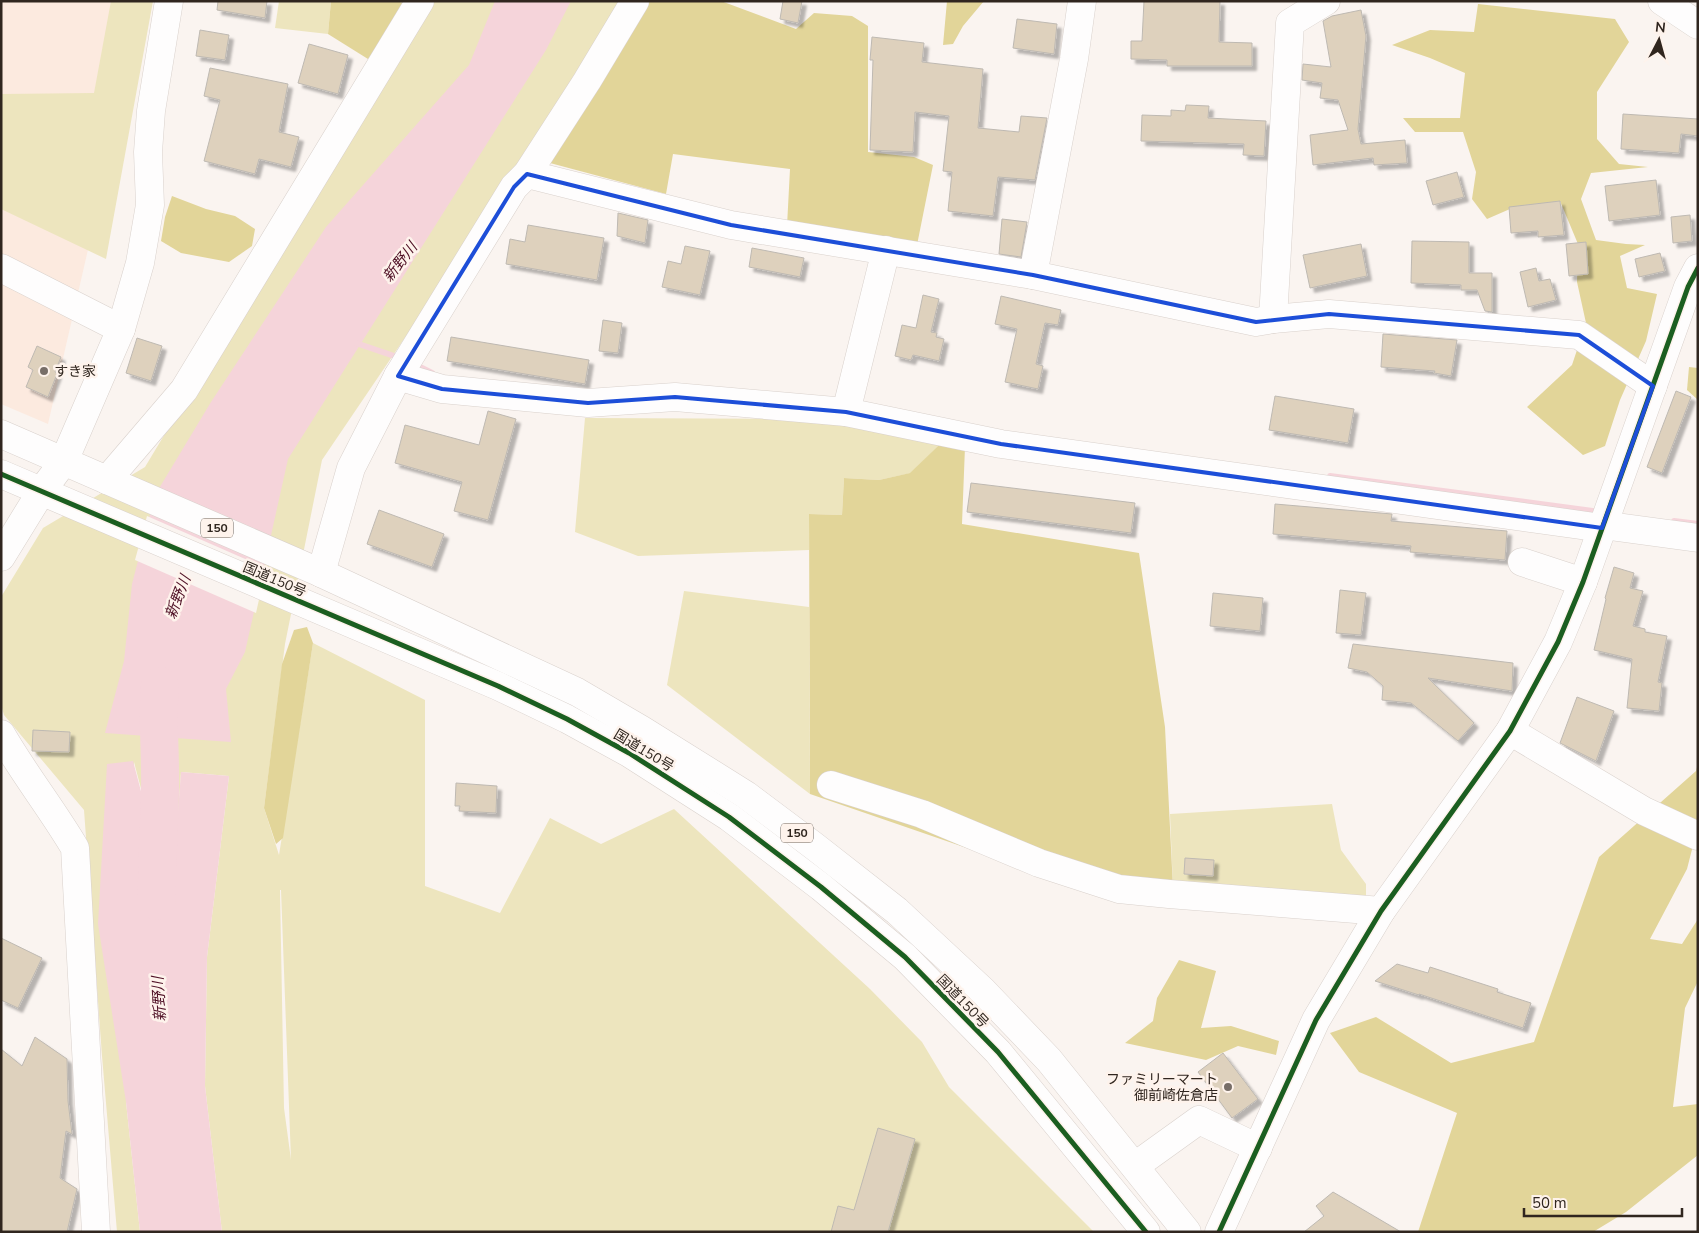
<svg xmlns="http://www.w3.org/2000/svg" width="1699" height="1233" font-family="'Nunito Sans','Noto Sans JP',sans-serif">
	<defs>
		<filter id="shadow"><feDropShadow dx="4.5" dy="4.5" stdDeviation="1" flood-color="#0004"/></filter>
	</defs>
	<rect width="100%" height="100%" fill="#faf4f0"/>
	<polygon fill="#fceadf" points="1,1 145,1 48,424 1,404"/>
	<g fill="#ede5be" fill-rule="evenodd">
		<polygon points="111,1 153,1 106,259 1,209 1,94 94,93"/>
		<polygon points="279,1 331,1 328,34 275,28"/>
		<path d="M 398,1 L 619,1 L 505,190 L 322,460 L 285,644 L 264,808 L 279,855 L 313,643 L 425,700 L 425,886 L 500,913 L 550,818 L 601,844 L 674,809 L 870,989 L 922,1042 L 949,1087 L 1094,1232 L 222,1232 L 205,1086 L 207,957 L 229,776 L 181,772 L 172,907 L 134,762 L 126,1102 L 140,1232 L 117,1232 L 102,1056 L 84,810 L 4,715 L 1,705 L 1,597 L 43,528 L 145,467 L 225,334 L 406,6 ZM 280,890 L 281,890 L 291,1160 L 284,1108 Z"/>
		<polygon points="585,418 823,419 939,445 911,473 879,480 844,478 842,515 809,514 809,550 638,556 575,532"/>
		<polygon points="684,591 809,607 810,794 667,685"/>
		<polygon points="1332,804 1341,850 1366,884 1366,903 1173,888 1170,814"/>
	</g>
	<g fill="#e2d599">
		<polygon points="331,1 398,1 407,6 368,59 328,34"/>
		<polygon points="648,1 721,1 796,29 814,13 852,16 868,26 868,152 914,157 933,165 916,250 787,226 790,169 673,154 666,194 550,163"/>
		<polygon points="947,1 984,1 963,26 953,44 943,45"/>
		<polygon points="1478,4 1615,19 1629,42 1597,92 1597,139 1619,164 1648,167 1591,173 1581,199 1596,240 1626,244 1645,245 1620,256 1627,288 1657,294 1646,341 1620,400 1605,446 1583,455 1527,407 1572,365 1586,323 1577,282 1578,244 1560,201 1510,209 1487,219 1472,199 1476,172 1463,132 1415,132 1403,118 1460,118 1465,73 1430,58 1392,45 1430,30 1474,32"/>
		<polygon points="172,196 206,209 235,216 255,229 252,246 229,262 181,253 161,241 165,217"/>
		<polygon points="1689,367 1698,368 1698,400 1687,390"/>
		<polygon points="939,445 965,447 962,524 1139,553 1165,727 1173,888 987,855 810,794 809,514 842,515 844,478 879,480 910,473"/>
		<polygon points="307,627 313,643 283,838 276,844 264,808 282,664 294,630"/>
		<polygon points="1698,763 1698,826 1687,869 1650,939 1682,944 1698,919 1698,981 1685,1008 1673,1107 1698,1104 1698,1155 1626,1212 1593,1232 1418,1232 1457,1113 1359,1072 1330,1033 1376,1017 1451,1063 1534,1042 1599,857 1696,771"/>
		<polygon points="1179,960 1216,971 1201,1028 1231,1026 1279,1041 1276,1055 1238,1046 1206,1060 1125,1043 1153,1021 1157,998"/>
	</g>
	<g fill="#f5d4da">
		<polygon points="495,1 571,1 546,50 288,459 245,652 226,689 231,742 105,733 124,661 132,584 155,495 211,402 326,227 469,65"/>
		<polygon points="133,761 171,905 181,772 229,776 207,957 205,1086 222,1232 140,1232 126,1102 98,924 107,764"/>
	</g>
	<polygon fill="#faf4f0" points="147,516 266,568 256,613 135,560"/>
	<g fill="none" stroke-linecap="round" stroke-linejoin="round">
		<g stroke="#f5d4da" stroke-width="6">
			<polyline points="353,342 400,358"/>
			<polyline points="412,363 432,373"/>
			<polyline points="1330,476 1600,512"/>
			<polyline points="1674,521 1698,524"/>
		</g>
		<path stroke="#f5d4da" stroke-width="38" d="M 157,901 C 156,857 161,814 160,771 C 160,742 157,714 160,686"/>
	</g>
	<g fill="#ded1bd" stroke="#beb9b2" filter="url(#shadow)">
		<polygon points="218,1 267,1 265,18 217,10"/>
		<polygon points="783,1 802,1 798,23 780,19"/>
		<polygon points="1144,1 1220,1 1219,42 1252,43 1252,66 1167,66 1167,60 1131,59 1131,41 1142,41"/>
		<polygon points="1361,10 1366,36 1358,129 1361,144 1405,140 1407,163 1374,165 1373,158 1313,165 1310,135 1348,130 1338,100 1320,98 1322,83 1302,80 1303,64 1331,67 1323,21 1332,16"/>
		<polygon points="1017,19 1057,24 1054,54 1013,48"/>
		<polygon points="200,30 229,35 225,60 196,56"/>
		<polygon points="872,37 924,43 922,62 983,69 978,128 1019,132 1021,116 1047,118 1035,180 998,177 993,216 948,211 952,172 943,171 949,116 915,112 913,152 870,150 873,60 870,60"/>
		<polygon points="309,44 348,55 338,94 298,83"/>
		<polygon points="210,68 288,84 279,132 299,137 291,167 259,159 255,174 204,161 220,100 204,96"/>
		<polygon points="1186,105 1209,106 1208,118 1266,121 1264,156 1243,155 1244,144 1141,141 1142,115 1171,116 1171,110 1185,111"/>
		<polygon points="1623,114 1698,119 1698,136 1681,134 1679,153 1621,149"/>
		<polygon points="1457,172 1464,197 1433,205 1426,181"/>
		<polygon points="1656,180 1660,215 1609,221 1605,186"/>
		<polygon points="1560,201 1564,235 1538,237 1538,231 1511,233 1509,207"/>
		<polygon points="618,213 648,220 645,243 617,236"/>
		<polygon points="1690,215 1692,241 1673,243 1671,217"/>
		<polygon points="1002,219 1027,222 1021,257 999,254"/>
		<polygon points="528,225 604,238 597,280 506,264 510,239 525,242"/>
		<polygon points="1412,241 1469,242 1469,273 1492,273 1492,312 1485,311 1477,290 1461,290 1461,285 1411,283"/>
		<polygon points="1586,242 1588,274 1569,276 1566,244"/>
		<polygon points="1361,244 1367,276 1310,288 1303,255"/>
		<polygon points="685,246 710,251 700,295 662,287 668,261 681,264"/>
		<polygon points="752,248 804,258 800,277 749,267"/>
		<polygon points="1660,253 1665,271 1639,277 1635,259"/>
		<polygon points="1536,268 1539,281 1550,279 1556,300 1528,307 1520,272"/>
		<polygon points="923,295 939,299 931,332 937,333 936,337 944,339 939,361 913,355 911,360 895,356 902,325 916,328"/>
		<polygon points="1001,296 1061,310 1058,325 1045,323 1036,364 1043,366 1038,389 1005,382 1017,329 995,324"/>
		<polygon points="603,320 622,323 618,353 599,351"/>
		<polygon points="1383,334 1457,340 1451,376 1434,373 1435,371 1381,367"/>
		<polygon points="451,337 589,360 585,384 447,361"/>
		<polygon points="137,338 162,346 151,381 126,373"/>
		<polygon points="37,346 61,357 55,372 57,374 48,397 26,387 33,370 28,367"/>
		<polygon points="1676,391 1691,397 1662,473 1647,467"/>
		<polygon points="1275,396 1354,409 1348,443 1269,430"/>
		<polygon points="488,411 516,419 488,520 454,511 462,482 395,463 405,425 479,445"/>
		<polygon points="971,483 1135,503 1131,533 967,512"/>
		<polygon points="1275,504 1392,514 1391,521 1507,531 1505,560 1410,552 1411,546 1273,534"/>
		<polygon points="379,510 444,534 432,567 367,544"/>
		<polygon points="1614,567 1634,573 1630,588 1643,591 1633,626 1645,629 1645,632 1667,636 1658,682 1662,683 1659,711 1627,708 1632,659 1594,650 1606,599 1605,598"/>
		<polygon points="1340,590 1366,593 1361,635 1336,633"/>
		<polygon points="1213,593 1263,598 1260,631 1210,626"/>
		<polygon points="1353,644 1513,663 1512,691 1428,678 1474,723 1458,741 1411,703 1382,700 1383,686 1367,672 1348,668"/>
		<polygon points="1577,697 1614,711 1596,761 1560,743"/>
		<polygon points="33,730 70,732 69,752 32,751"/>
		<polygon points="456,783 497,786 496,813 459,811 460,806 455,806"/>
		<polygon points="1185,858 1214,860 1213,876 1184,874"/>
		<polygon points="1,938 42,958 18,1008 1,1000"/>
		<polygon points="1397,964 1428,973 1430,967 1498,989 1497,992 1531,1003 1523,1028 1419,994 1419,995 1375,981"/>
		<polygon points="35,1037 67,1059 68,1101 72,1134 66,1131 60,1178 77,1189 67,1232 1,1232 1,1049 22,1066"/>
		<polygon points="1223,1053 1258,1099 1232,1118 1198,1072"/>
		<polygon points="878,1128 915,1139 888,1232 831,1232 838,1206 854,1210"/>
		<polygon points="1333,1192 1401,1232 1304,1232 1324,1216 1316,1206"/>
	</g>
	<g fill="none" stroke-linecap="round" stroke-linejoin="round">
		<defs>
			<g id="minor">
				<polyline points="1662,1 1698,25"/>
				<polyline points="527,174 731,225 1033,275 1074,59 1082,1"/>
				<polyline points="886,250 846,412 1001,444 1602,528"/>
				<polyline points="1,268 121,329"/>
				<polyline points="1033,275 1256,322 1273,319 1329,314 1579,335 1653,386"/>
				<polyline points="1273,319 1290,23 1326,1"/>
				<polyline points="398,376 442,389 588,403 675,397 846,412"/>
				<polyline points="107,480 184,390 420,1"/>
				<polyline points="1602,525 1698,538"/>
				<polyline points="1,557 41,492 64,461 121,329 140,263 150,205 148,152 151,111 169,1"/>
				<polyline points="1522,562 1583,582"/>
				<polyline points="321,573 351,468 398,376 514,187 527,174 587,81 635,1"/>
				<polyline points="1510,731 1644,811 1698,836"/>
				<path d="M 1,734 C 24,774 52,809 75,848 L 96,1232"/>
				<polyline points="831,785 922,814 1039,863 1119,889 1169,894 1381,911"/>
				<polyline points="1135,1166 1199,1120 1258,1148"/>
				<polyline points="1219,1232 1316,1020 1381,911 1510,731 1558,642 1583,582 1688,287 1698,268"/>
			</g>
			<g id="highway">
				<polyline points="1,434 321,573 577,692 642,730 746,795 814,846 897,911 982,990 1049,1060 1187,1232"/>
				<polyline points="1,474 498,686 567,719 629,753 729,817 821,887 905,957 998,1052 1146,1232"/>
			</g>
		</defs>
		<use href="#minor" stroke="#d9d1cc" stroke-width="29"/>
		<use href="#highway" stroke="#d9d1cc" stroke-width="29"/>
		<use href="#minor" stroke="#fefdfd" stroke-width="28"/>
		<use href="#highway" stroke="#fefdfd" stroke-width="28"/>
		<defs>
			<g id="cycleway">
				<polyline points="1,474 498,686 567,719 629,753 729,817 821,887 905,957 998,1052 1146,1232"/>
				<polyline points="1219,1232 1316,1020 1381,911 1510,731 1558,642 1583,582 1688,287 1698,268"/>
			</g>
		</defs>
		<use href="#cycleway" stroke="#fef3ec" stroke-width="8"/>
		<use href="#cycleway" stroke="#1b5e20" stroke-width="5"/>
	</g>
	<path fill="none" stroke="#1d4ed8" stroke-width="4" stroke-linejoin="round" d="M 527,174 L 731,225 L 1033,275 L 1256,322 L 1329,314 L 1579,335 L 1653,386 L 1602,528 L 1001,444 L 846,412 L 675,397 L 588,403 L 442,389 L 398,376 L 514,187 Z"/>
	<g fill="#776e68" stroke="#fef3ec" stroke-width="2">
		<circle cx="44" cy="371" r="5"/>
		<circle cx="1228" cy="1087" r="5"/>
	</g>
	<g text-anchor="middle" stroke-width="5" stroke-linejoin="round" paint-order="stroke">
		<g fill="#fef3ec" stroke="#6e645c" stroke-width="1">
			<rect x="201" y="518.5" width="32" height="19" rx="4"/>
			<rect x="781" y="823.5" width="32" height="19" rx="4"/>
		</g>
		<g font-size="12" font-weight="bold" fill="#30261f">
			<text x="217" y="532">150</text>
			<text x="797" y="837">150</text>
		</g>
		<g font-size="14" fill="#30261f" stroke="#fef3ec" text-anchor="start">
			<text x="54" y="376">すき家</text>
			<text x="1218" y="1084" text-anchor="end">ファミリーマート<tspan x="1218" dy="16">御前崎佐倉店</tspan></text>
		</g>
		<g font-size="14" fill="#30261f" stroke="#fef3ec">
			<text transform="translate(275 579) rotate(23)" y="5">国道150号</text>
			<text transform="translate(644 750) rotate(31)" y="5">国道150号</text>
			<text transform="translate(963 1001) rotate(46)" y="5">国道150号</text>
		</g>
		<g font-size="15" font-style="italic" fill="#4f1025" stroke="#fef3ec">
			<text transform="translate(400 262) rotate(-52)" y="5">新野川</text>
			<text transform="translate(178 597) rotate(-69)" y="5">新野川</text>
			<text transform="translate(159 999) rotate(-93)" y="5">新野川</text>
		</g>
	</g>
	<rect width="1699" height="1233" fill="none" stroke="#30261f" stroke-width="5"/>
	<g transform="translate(1659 40) rotate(6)" stroke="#fef3ec" stroke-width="4" paint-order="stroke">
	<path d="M0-4L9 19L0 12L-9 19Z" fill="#30261f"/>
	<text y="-8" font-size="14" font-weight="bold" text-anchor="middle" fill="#30261f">N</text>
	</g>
	<path d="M1524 1208v8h158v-8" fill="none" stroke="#30261f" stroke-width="2.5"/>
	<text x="1532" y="1208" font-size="15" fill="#30261f" stroke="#fef3ec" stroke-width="4" paint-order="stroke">50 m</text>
</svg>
